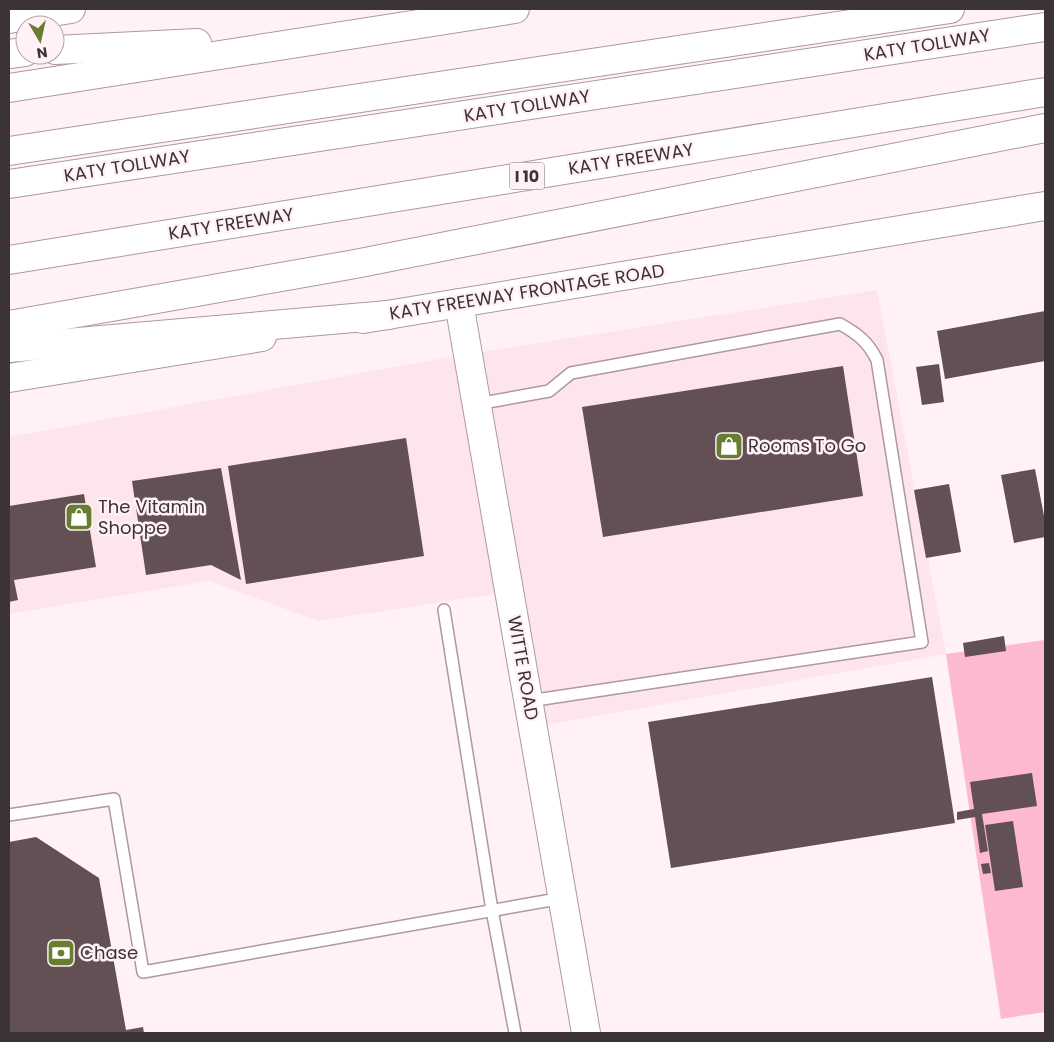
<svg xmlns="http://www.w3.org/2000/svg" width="1054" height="1042" font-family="Poppins,sans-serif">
	<rect width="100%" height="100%" fill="#fff1f5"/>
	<polygon fill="#fde5eb" points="877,290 946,654 529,728 506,592 318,621 210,581 9,614 9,437 449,357"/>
	<polygon fill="#fdb9cd" points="1045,640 1045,1012 1001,1019 946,654"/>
	<g fill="#625055">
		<polygon points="1045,311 1045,361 945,379 937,331"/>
		<polygon points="939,364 944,402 922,405 916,367"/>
		<polygon points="843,366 863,496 603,537 582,407"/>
		<polygon points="406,438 424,556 246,584 228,466"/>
		<polygon points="221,468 241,580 211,565 146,575 132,481"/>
		<polygon points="1035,469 1045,521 1045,537 1014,543 1001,475"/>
		<polygon points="949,484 961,552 926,558 914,490"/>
		<polygon points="84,494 96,567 14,580 18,600 9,602 9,506"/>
		<polygon points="1004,636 1006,651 965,657 963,643"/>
		<polygon points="932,677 955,823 671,868 648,722"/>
		<polygon points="1032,773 1037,806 982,814 988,851 980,853 975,817 957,820 957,812 974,809 970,782"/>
		<polygon points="1013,821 1023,887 995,891 985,825"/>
		<polygon points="36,837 99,878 126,1030 143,1027 144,1033 9,1033 9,842"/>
		<polygon points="989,863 991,873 983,874 981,864"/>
	</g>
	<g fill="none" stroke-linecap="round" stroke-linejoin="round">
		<defs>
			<g id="lane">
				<path d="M 477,404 L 549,391 L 571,373 L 840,324 C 858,334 868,342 877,360 L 922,642 L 529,701"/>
				<polyline points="444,610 492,910 515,1033"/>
				<polyline points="9,815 114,799 143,972 563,898"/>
			</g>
			<g id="secondary">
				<polyline points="459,303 586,1033"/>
				<polyline points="363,319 1045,206"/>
				<polyline points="9,378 262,337"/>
			</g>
			<g id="highway">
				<polyline points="9,19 71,9"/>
				<polyline points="55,50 197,43"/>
				<polyline points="9,54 25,52"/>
				<polyline points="9,88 515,9"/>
				<polyline points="9,151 950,9"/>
				<polyline points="9,184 1045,27"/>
				<polyline points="9,260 1045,92"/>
				<polyline points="9,325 355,264 1045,128"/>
				<polyline points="9,348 388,315"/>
			</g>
		</defs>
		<use href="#lane" stroke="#ad999f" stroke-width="14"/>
		<use href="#secondary" stroke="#ad999f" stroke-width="30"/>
		<use href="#highway" stroke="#ad999f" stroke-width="30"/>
		<use href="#lane" stroke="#fff" stroke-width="11"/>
		<use href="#secondary" stroke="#fff" stroke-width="28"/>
		<use href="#highway" stroke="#fff" stroke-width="28"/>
	</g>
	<defs>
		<symbol id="shop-square" viewBox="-11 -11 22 22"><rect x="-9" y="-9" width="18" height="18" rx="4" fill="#677d2f" stroke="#fff1f5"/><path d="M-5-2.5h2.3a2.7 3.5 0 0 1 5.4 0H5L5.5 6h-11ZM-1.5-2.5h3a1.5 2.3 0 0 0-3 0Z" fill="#fff"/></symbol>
		<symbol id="bank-square" viewBox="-11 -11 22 22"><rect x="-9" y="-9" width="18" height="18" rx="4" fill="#677d2f" stroke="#fff1f5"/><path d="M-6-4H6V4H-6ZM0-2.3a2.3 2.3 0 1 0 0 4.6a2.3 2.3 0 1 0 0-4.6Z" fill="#fff"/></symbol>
	</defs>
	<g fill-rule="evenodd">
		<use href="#shop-square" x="713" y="430" width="32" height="32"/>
		<use href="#shop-square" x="63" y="501" width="32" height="32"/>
		<use href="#bank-square" x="45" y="937" width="32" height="32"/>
	</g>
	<g text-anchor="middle" stroke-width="5" stroke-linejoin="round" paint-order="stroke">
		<rect fill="#fff1f5" stroke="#766c6f" stroke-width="1" x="509.5" y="162.5" width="35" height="27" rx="4"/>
		<g font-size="16" font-weight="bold" fill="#3c3336">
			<text x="527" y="182">I 10</text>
		</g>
		<g font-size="18" fill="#3c3336" stroke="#fff1f5">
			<text transform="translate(927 45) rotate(-9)" y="6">KATY TOLLWAY</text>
			<text transform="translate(527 106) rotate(-9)" y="6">KATY TOLLWAY</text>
			<text transform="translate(631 159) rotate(-9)" y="6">KATY FREEWAY</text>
			<text transform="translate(127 166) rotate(-9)" y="6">KATY TOLLWAY</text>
			<text transform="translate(231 224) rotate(-9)" y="6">KATY FREEWAY</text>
			<text transform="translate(527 292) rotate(-9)" y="6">KATY FREEWAY FRONTAGE ROAD</text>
			<text transform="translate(523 668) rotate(80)" y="6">WITTE ROAD</text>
		</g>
		<g font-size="18" fill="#3c3336" stroke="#fff1f5" text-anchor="start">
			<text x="748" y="452">Rooms To Go</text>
			<text x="98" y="513">The Vitamin<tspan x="98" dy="21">Shoppe</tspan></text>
			<text x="80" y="959">Chase</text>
		</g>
	</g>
	<rect width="1054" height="1042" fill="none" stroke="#3c3336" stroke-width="20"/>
	<g transform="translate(40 40) rotate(171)"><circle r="24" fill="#fff1f5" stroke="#b1a5a9"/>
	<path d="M0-4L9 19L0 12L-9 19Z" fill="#677d2f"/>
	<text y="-8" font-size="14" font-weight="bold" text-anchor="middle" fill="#3c3336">N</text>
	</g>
</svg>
